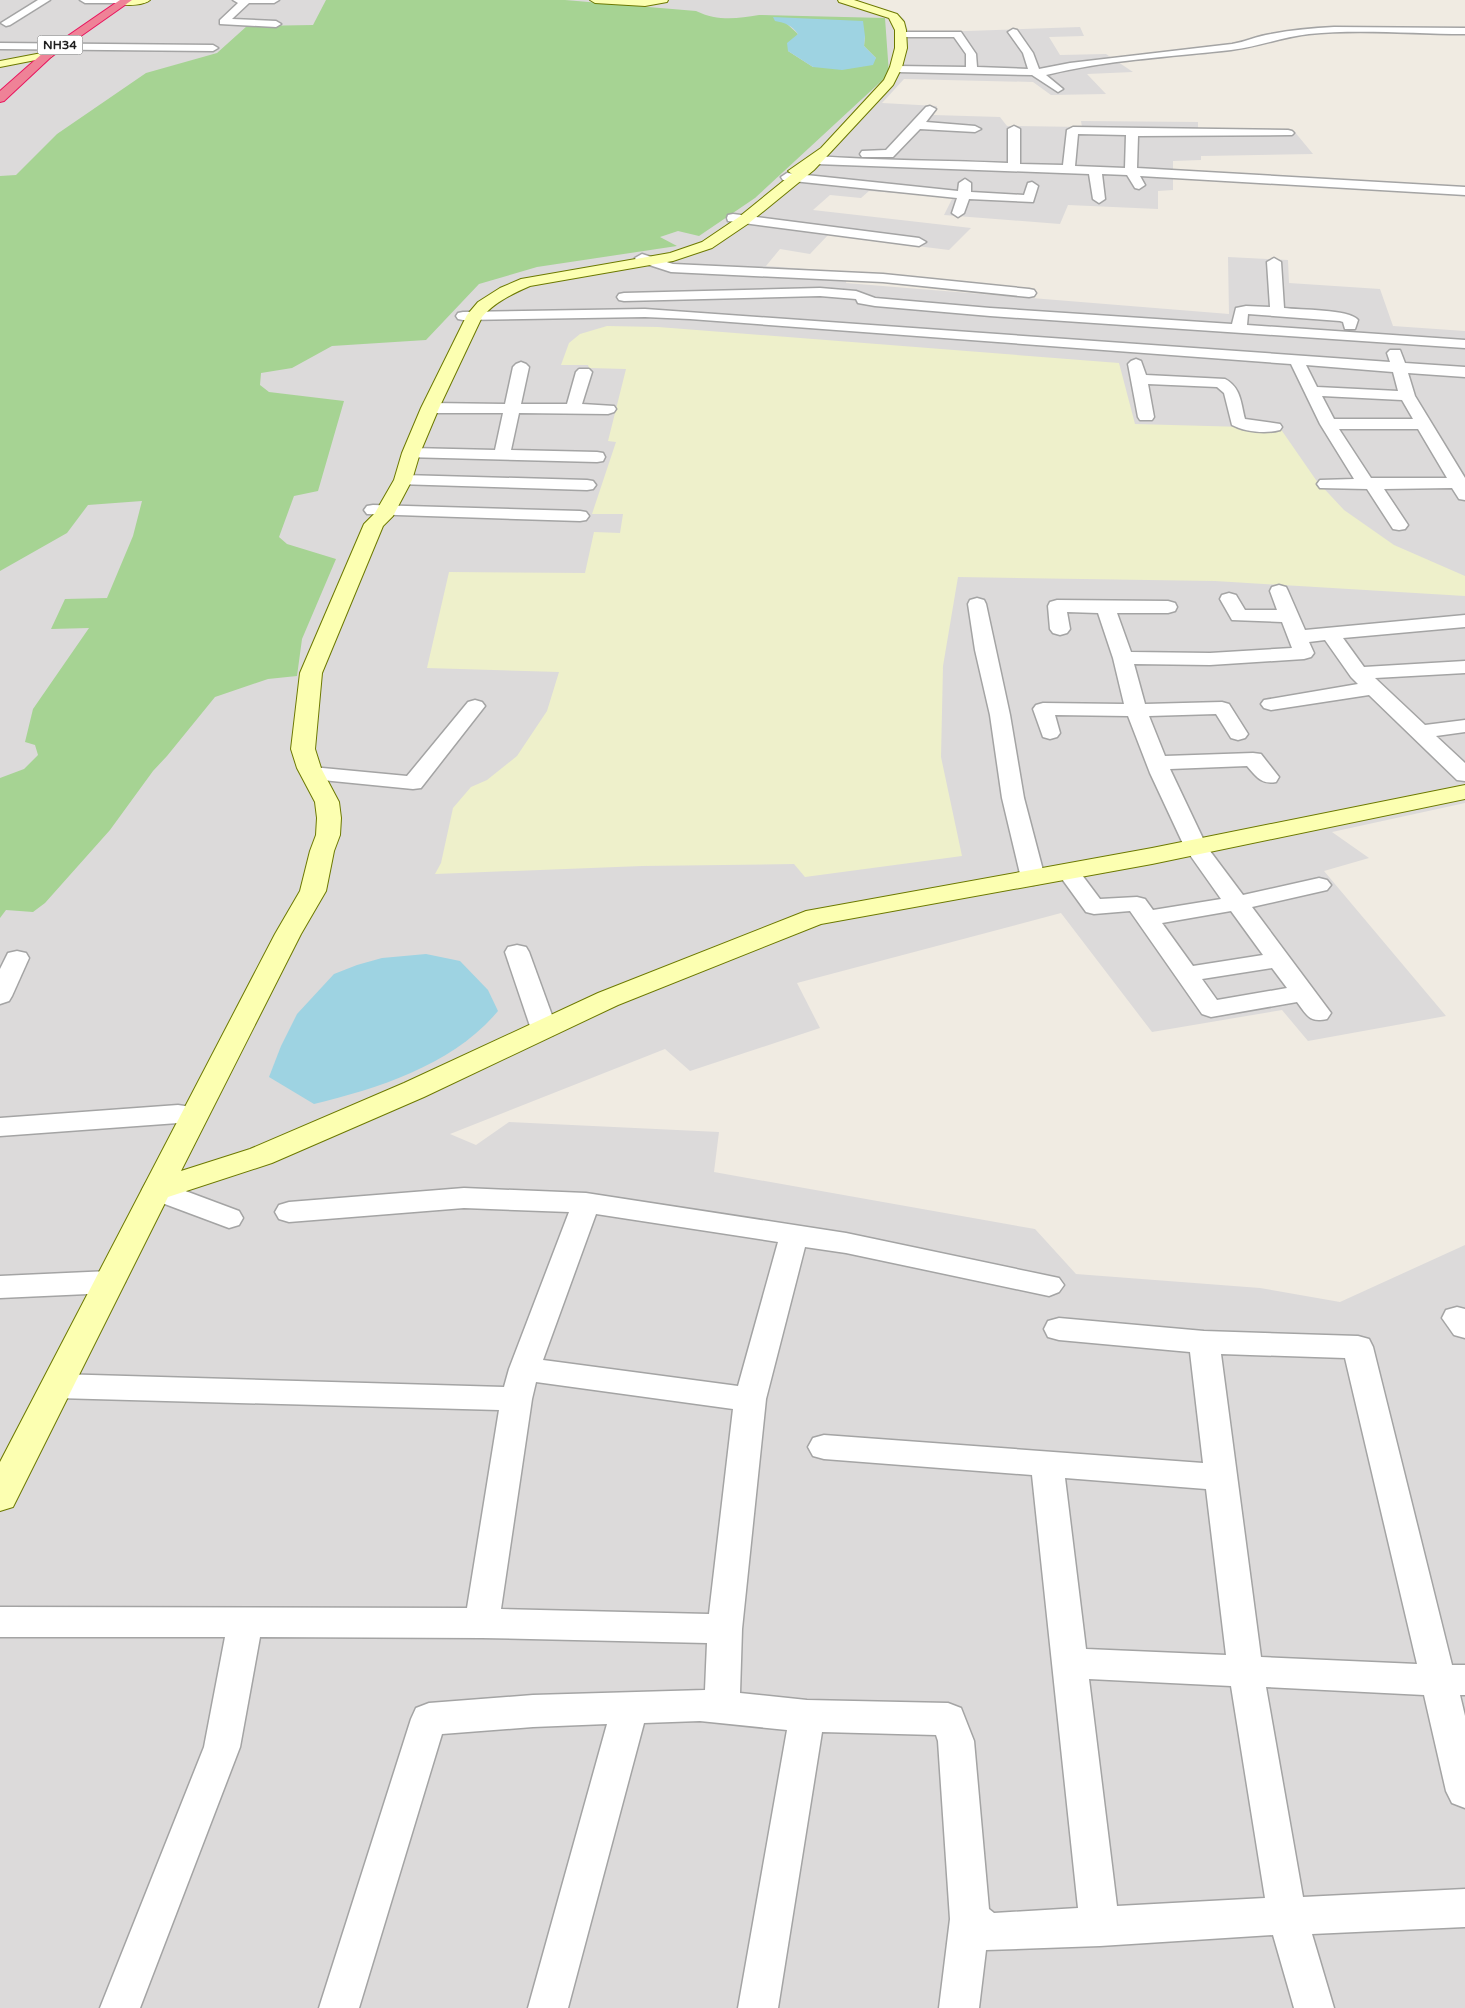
<svg xmlns="http://www.w3.org/2000/svg" width="1465" height="2008" font-family="'Varela Round',sans-serif">
	<rect width="100%" height="100%" fill="#f0ebe2"/>
	<polygon fill="#dcdada" points="0,0 851,0 898,14 904,19 909,33 1080,27 1084,36 1049,37 1060,55 1106,54 1133,72 1087,74 1106,94 1051,95 1033,82 904,79 882,103 937,106 933,115 1000,117 1007,126 1082,127 1081,121 1198,122 1198,130 1294,131 1313,154 1201,156 1201,160 1173,161 1173,190 1158,191 1158,209 1068,205 1060,224 944,215 953,197 869,191 861,198 830,195 813,210 971,228 949,250 828,235 810,254 780,249 766,266 848,272 846,283 1229,314 1228,257 1288,260 1289,283 1380,289 1393,326 1465,331 1465,803 1332,832 1369,858 1324,871 1446,1016 1308,1041 1282,1010 1152,1032 1061,913 797,983 820,1028 690,1071 665,1049 450,1134 476,1145 509,1122 719,1132 714,1172 1035,1229 1076,1274 1260,1288 1340,1302 1465,1245 1465,2008 0,2008"/>
	<polygon fill="#eef0cb" points="607,326 658,327 1119,363 1135,424 1280,428 1316,480 1344,510 1394,545 1465,576 1465,596 1215,581 958,577 943,666 941,757 962,856 805,877 794,864 642,866 435,874 441,863 453,808 471,787 487,780 517,756 547,711 559,672 427,668 449,572 585,573 594,532 620,533 623,514 592,514 616,442 608,441 626,369 589,368 588,365 561,365 569,343 580,334"/>
	<path fill="#a6d393" fill-rule="evenodd" d="M 326,0 L 565,0 L 696,11 C 717,21 736,19 759,15 L 885,18 L 889,74 L 755,198 L 699,236 L 678,231 L 660,237 L 677,246 L 537,267 L 479,284 L 426,340 L 332,346 L 292,368 L 261,373 L 260,385 L 269,392 L 344,401 L 318,491 L 294,496 L 279,537 L 287,544 L 336,559 L 302,639 L 297,676 L 268,679 L 215,697 L 167,756 L 153,771 L 110,830 L 45,903 L 33,912 L 6,910 L 0,918 L 0,778 L 24,769 L 38,755 L 35,745 L 25,742 L 33,709 L 89,628 L 51,629 L 65,599 L 107,598 L 133,536 L 142,501 L 88,505 L 67,533 L 0,571 L 0,176 L 16,175 L 57,134 L 146,73 L 217,53 L 247,26 L 313,25 ZM 787,24 L 865,36 L 864,46 L 876,58 L 864,66 L 813,67 L 788,51 L 798,34 Z"/>
	<g fill="#9ed3e2">
		<path d="M 773,17 L 863,21 L 865,36 L 864,46 L 876,58 L 873,65 L 842,70 L 813,67 L 788,51 L 787,43 L 798,34 C 792,25 785,23 775,21 Z"/>
		<path d="M 426,954 L 460,961 L 488,990 L 498,1011 C 454,1064 380,1088 314,1104 L 269,1077 L 281,1046 L 297,1014 L 334,974 L 357,965 L 382,958 Z"/>
	</g>
	<g fill="none" stroke-linecap="round" stroke-linejoin="round">
		<defs>
			<g id="street">
				<polygon points="38,0 50,0 10,25 6,26 1,23"/>
				<polygon points="80,0 132,0 127,3 85,3"/>
				<polygon points="233,0 279,0 274,3 249,3 232,19 276,21 281,24 276,27 220,24 220,20 238,3"/>
				<path d="M 1334,27 L 1465,28 L 1465,34 C 1415,34 1358,29 1309,34 C 1282,37 1257,47 1231,50 C 1169,57 1106,60 1046,75 L 1063,89 L 1058,92 L 1032,75 L 897,72 L 892,69 L 897,66 L 966,67 L 966,54 L 954,37 L 899,37 L 898,35 L 903,32 L 961,32 L 976,54 L 977,67 L 1028,69 L 1023,53 L 1008,32 L 1013,29 L 1017,30 L 1033,53 L 1039,69 L 1070,63 L 1232,44 C 1245,42 1257,36 1271,34 C 1292,30 1313,28 1334,27 Z"/>
				<polygon points="0,43 213,45 218,48 213,51 0,49"/>
				<polygon points="930,106 936,109 926,122 975,126 981,129 975,132 920,129 893,157 862,157 860,154 862,151 886,150 926,107"/>
				<path d="M 1014,126 L 1020,129 L 1020,164 L 1063,165 L 1067,130 L 1073,127 L 1288,130 L 1292,131 L 1294,133 L 1292,135 L 1138,136 L 1137,168 L 1465,187 L 1465,195 L 1140,176 L 1145,185 L 1139,189 L 1135,188 L 1127,175 L 1102,174 L 1105,199 L 1099,203 L 1093,199 L 1089,174 L 816,164 L 810,160 L 816,156 C 880,161 944,160 1008,163 L 1008,129 ZM 1078,134 L 1126,135 L 1125,168 L 1075,166 Z"/>
				<polygon points="787,173 958,191 959,183 965,179 971,183 971,192 1024,195 1028,183 1032,182 1038,186 1033,202 969,199 964,213 958,217 952,213 957,198 783,180 781,177"/>
				<polygon points="733,214 919,238 926,242 919,246 728,221 727,218 728,215"/>
				<polygon points="642,254 673,264 883,274 1029,289 1034,290 1036,293 1034,296 1029,297 883,282 671,272 637,261 635,258"/>
				<path d="M 1274,258 L 1281,262 L 1284,308 C 1299,310 1350,309 1358,320 L 1355,329 L 1345,329 L 1343,322 L 1340,321 L 1248,314 L 1247,325 L 1465,340 L 1465,348 L 990,316 L 875,306 L 858,303 L 856,299 L 820,296 L 624,301 L 619,300 L 617,297 L 619,294 L 624,293 L 820,288 L 856,291 L 875,298 L 990,308 L 1232,324 L 1236,308 L 1246,306 L 1270,307 L 1267,262 Z"/>
				<path d="M 645,309 L 1390,362 L 1387,353 L 1390,350 L 1400,350 L 1405,363 L 1465,367 L 1465,377 L 1408,373 L 1415,396 L 1465,478 L 1465,500 L 1459,499 L 1452,488 L 1384,489 L 1408,525 L 1405,529 L 1399,530 L 1393,529 L 1367,489 L 1320,488 L 1317,484 L 1320,480 L 1354,479 L 1320,424 L 1291,364 L 690,319 L 645,317 L 463,320 L 458,319 L 456,316 L 458,313 L 463,312 ZM 1306,365 L 1393,372 L 1398,391 L 1317,387 ZM 1322,396 L 1402,400 L 1413,419 L 1334,419 ZM 1339,429 L 1418,429 L 1447,478 L 1371,478 Z"/>
				<path d="M 1136,359 L 1141,361 L 1146,375 L 1225,379 C 1241,387 1241,404 1245,419 L 1280,424 L 1282,427 L 1280,430 C 1266,434 1245,432 1232,425 L 1224,393 L 1217,387 L 1148,384 L 1154,417 L 1152,420 L 1140,420 L 1138,417 L 1128,364 L 1131,361 Z"/>
				<polygon points="521,362 526,364 529,367 521,404 567,404 576,372 579,369 589,369 592,372 582,404 614,406 616,409 614,412 608,414 519,413 511,450 597,452 603,453 605,457 603,461 597,462 405,457 403,453 405,449 411,448 495,450 503,413 430,413 424,411 422,408 424,405 430,403 505,404 513,367 516,364"/>
				<polygon points="403,475 587,480 593,481 596,485 593,489 587,490 397,484 395,480 397,476"/>
				<polygon points="373,505 580,511 586,512 589,516 586,520 580,521 367,514 364,510 367,506"/>
				<path d="M 1279,585 L 1286,587 L 1288,591 L 1305,630 L 1465,615 L 1465,627 L 1343,638 L 1364,667 L 1465,661 L 1465,673 L 1375,678 L 1425,725 L 1465,720 L 1465,732 L 1436,736 L 1465,763 L 1465,781 L 1457,780 L 1369,695 L 1271,710 L 1264,708 L 1261,704 L 1264,700 L 1358,684 L 1351,677 L 1325,640 L 1309,642 L 1314,653 L 1311,657 L 1304,659 L 1210,665 L 1134,664 L 1145,704 L 1222,702 L 1229,704 L 1248,734 L 1245,738 L 1238,740 L 1231,738 L 1216,714 L 1149,716 L 1165,756 L 1253,753 L 1261,754 L 1279,777 L 1276,782 C 1261,785 1256,776 1247,766 L 1170,769 L 1207,847 L 1243,895 L 1319,878 L 1327,880 L 1331,885 L 1327,890 L 1252,907 L 1331,1013 L 1327,1019 C 1309,1023 1307,1015 1297,1002 L 1211,1017 L 1202,1014 L 1130,911 L 1094,914 L 1086,912 L 1057,872 L 1060,867 L 1068,865 L 1076,867 L 1100,899 L 1137,897 L 1145,899 L 1153,910 L 1221,899 L 1185,848 L 1150,773 L 1128,716 L 1055,715 L 1060,733 L 1057,737 L 1050,739 L 1043,737 L 1033,709 L 1036,705 L 1043,703 L 1124,704 L 1113,658 L 1098,613 L 1067,612 L 1070,629 L 1067,633 L 1060,635 L 1053,633 L 1050,629 L 1048,606 L 1050,602 L 1057,600 L 1168,601 L 1175,603 L 1177,607 L 1175,611 L 1168,613 L 1117,613 L 1131,652 L 1210,653 L 1292,648 L 1282,622 L 1232,620 L 1220,599 L 1222,595 L 1229,593 L 1236,595 L 1245,610 L 1277,610 L 1270,591 L 1272,587 ZM 1231,911 L 1263,955 L 1193,966 L 1162,923 ZM 1272,968 L 1287,988 L 1217,1000 L 1202,979 Z"/>
				<polygon points="977,598 984,600 986,604 1010,715 1024,798 1045,878 1041,883 1033,885 1025,883 1021,878 1002,798 990,715 975,650 968,604 970,600"/>
				<polygon points="475,700 482,702 485,706 421,788 413,789 312,779 304,778 301,773 304,768 312,767 407,776 468,702"/>
				<polygon points="517,945 526,947 529,952 557,1029 553,1035 544,1037 535,1035 531,1029 505,952 508,947"/>
				<polygon points="17,951 26,953 29,958 12,996 9,1001 0,1004 0,969 8,953"/>
				<polygon points="178,1105 204,1109 208,1115 204,1121 195,1124 178,1123 0,1136 0,1118"/>
				<polygon points="156,1180 239,1211 243,1218 239,1225 229,1228 146,1197 142,1190 146,1183"/>
				<path d="M 464,1188 L 586,1193 L 846,1233 L 1059,1278 L 1064,1285 L 1059,1292 L 1049,1296 L 846,1253 L 805,1247 L 766,1399 L 742,1629 L 740,1693 L 807,1700 L 948,1703 L 961,1708 L 974,1741 L 989,1909 L 994,1913 L 1078,1908 L 1032,1475 L 824,1459 L 813,1456 L 808,1447 L 813,1438 L 824,1435 L 1203,1463 L 1190,1352 L 1059,1340 L 1048,1337 L 1044,1329 L 1048,1321 L 1059,1318 L 1204,1331 L 1358,1336 L 1369,1339 L 1373,1347 L 1452,1665 L 1465,1665 L 1465,1695 L 1460,1695 L 1465,1716 L 1465,1808 L 1452,1803 L 1446,1791 L 1424,1695 L 1266,1687 L 1303,1897 L 1465,1889 L 1465,1927 L 1312,1934 L 1334,2008 L 1294,2008 L 1273,1935 L 1100,1946 L 986,1950 L 979,2008 L 939,2008 L 950,1919 L 938,1741 L 936,1735 L 822,1732 L 778,2008 L 738,2008 L 787,1730 L 700,1721 L 644,1723 L 568,2008 L 528,2008 L 607,1724 L 533,1727 L 442,1734 L 359,2008 L 319,2008 L 411,1719 L 416,1708 L 429,1703 L 533,1695 L 705,1690 L 707,1643 L 482,1638 L 260,1637 L 240,1747 L 140,2008 L 100,2008 L 204,1747 L 225,1637 L 0,1637 L 0,1607 L 467,1608 L 499,1410 L 57,1398 L 46,1394 L 42,1386 L 46,1378 L 57,1374 L 504,1387 L 509,1369 L 569,1212 L 464,1208 L 289,1222 L 279,1219 L 275,1212 L 279,1205 L 289,1202 ZM 596,1214 L 778,1242 L 738,1386 L 543,1360 ZM 1221,1354 L 1345,1358 L 1417,1664 L 1261,1657 ZM 536,1382 L 733,1409 L 709,1614 L 501,1609 L 532,1399 ZM 1065,1478 L 1206,1489 L 1226,1655 L 1086,1649 ZM 1089,1679 L 1231,1686 L 1265,1898 L 1117,1906 Z"/>
				<polygon points="110,1271 120,1275 125,1282 120,1289 110,1293 0,1298 0,1276"/>
				<polygon points="1457,1307 1465,1309 1465,1338 1454,1335 1442,1318 1446,1310"/>
			</g>
			<g id="secondary">
				<path d="M 120,0 L 150,0 C 144,5 129,6 120,4 Z"/>
				<polygon points="590,0 668,0 667,2 645,6 595,3"/>
				<path d="M 838,0 L 854,0 L 897,14 L 904,22 L 906,30 L 907,48 L 902,67 L 893,85 L 814,170 L 749,223 L 712,248 L 673,261 L 530,286 C 512,294 495,302 482,317 L 439,408 L 420,453 L 412,480 L 393,516 L 383,526 L 322,673 L 315,749 L 321,768 L 339,802 L 341,818 L 340,835 L 334,851 L 326,891 L 301,934 L 181,1171 L 250,1149 L 404,1083 L 598,993 L 806,911 L 1152,848 L 1465,785 L 1465,799 L 1152,864 L 821,924 L 618,1005 L 424,1097 L 272,1163 L 168,1197 L 13,1507 L 0,1511 L 0,1462 L 275,934 L 300,891 L 310,851 L 316,835 L 317,818 L 315,802 L 297,768 L 291,749 L 300,673 L 364,524 L 375,513 L 394,480 L 402,453 L 421,408 L 467,315 L 478,302 L 500,288 L 521,279 L 670,253 L 702,242 L 739,217 L 792,174 L 788,171 L 821,148 L 884,80 L 890,67 L 895,48 L 895,30 L 889,18 L 839,2 Z"/>
				<polygon points="47,52 53,55 51,57 0,67 0,61"/>
			</g>
			<polygon id="highway" points="120,0 132,0 51,57 4,101 0,102 0,91 43,53"/>
		</defs>
		<use href="#street" stroke="#a4a4a4" stroke-width="3"/>
		<use href="#secondary" stroke="#6c7900" stroke-width="2"/>
		<use href="#highway" stroke="#e9145e" stroke-width="2"/>
		<use href="#street" fill="#fff" fill-rule="evenodd"/>
		<use href="#secondary" fill="#fcffb1" fill-rule="evenodd"/>
		<use href="#highway" fill="#ef8297" fill-rule="evenodd"/>
	</g>
	<g text-anchor="middle" stroke-width="4" stroke-linejoin="round" paint-order="stroke">
		<rect fill="#fff" stroke="#616161" stroke-width="1" x="37.5" y="35.5" width="45" height="19" rx="4"/>
		<g font-size="12" font-weight="bold" fill="#1d1d1d">
			<text x="60" y="49">NH34</text>
		</g>
	</g>
</svg>
